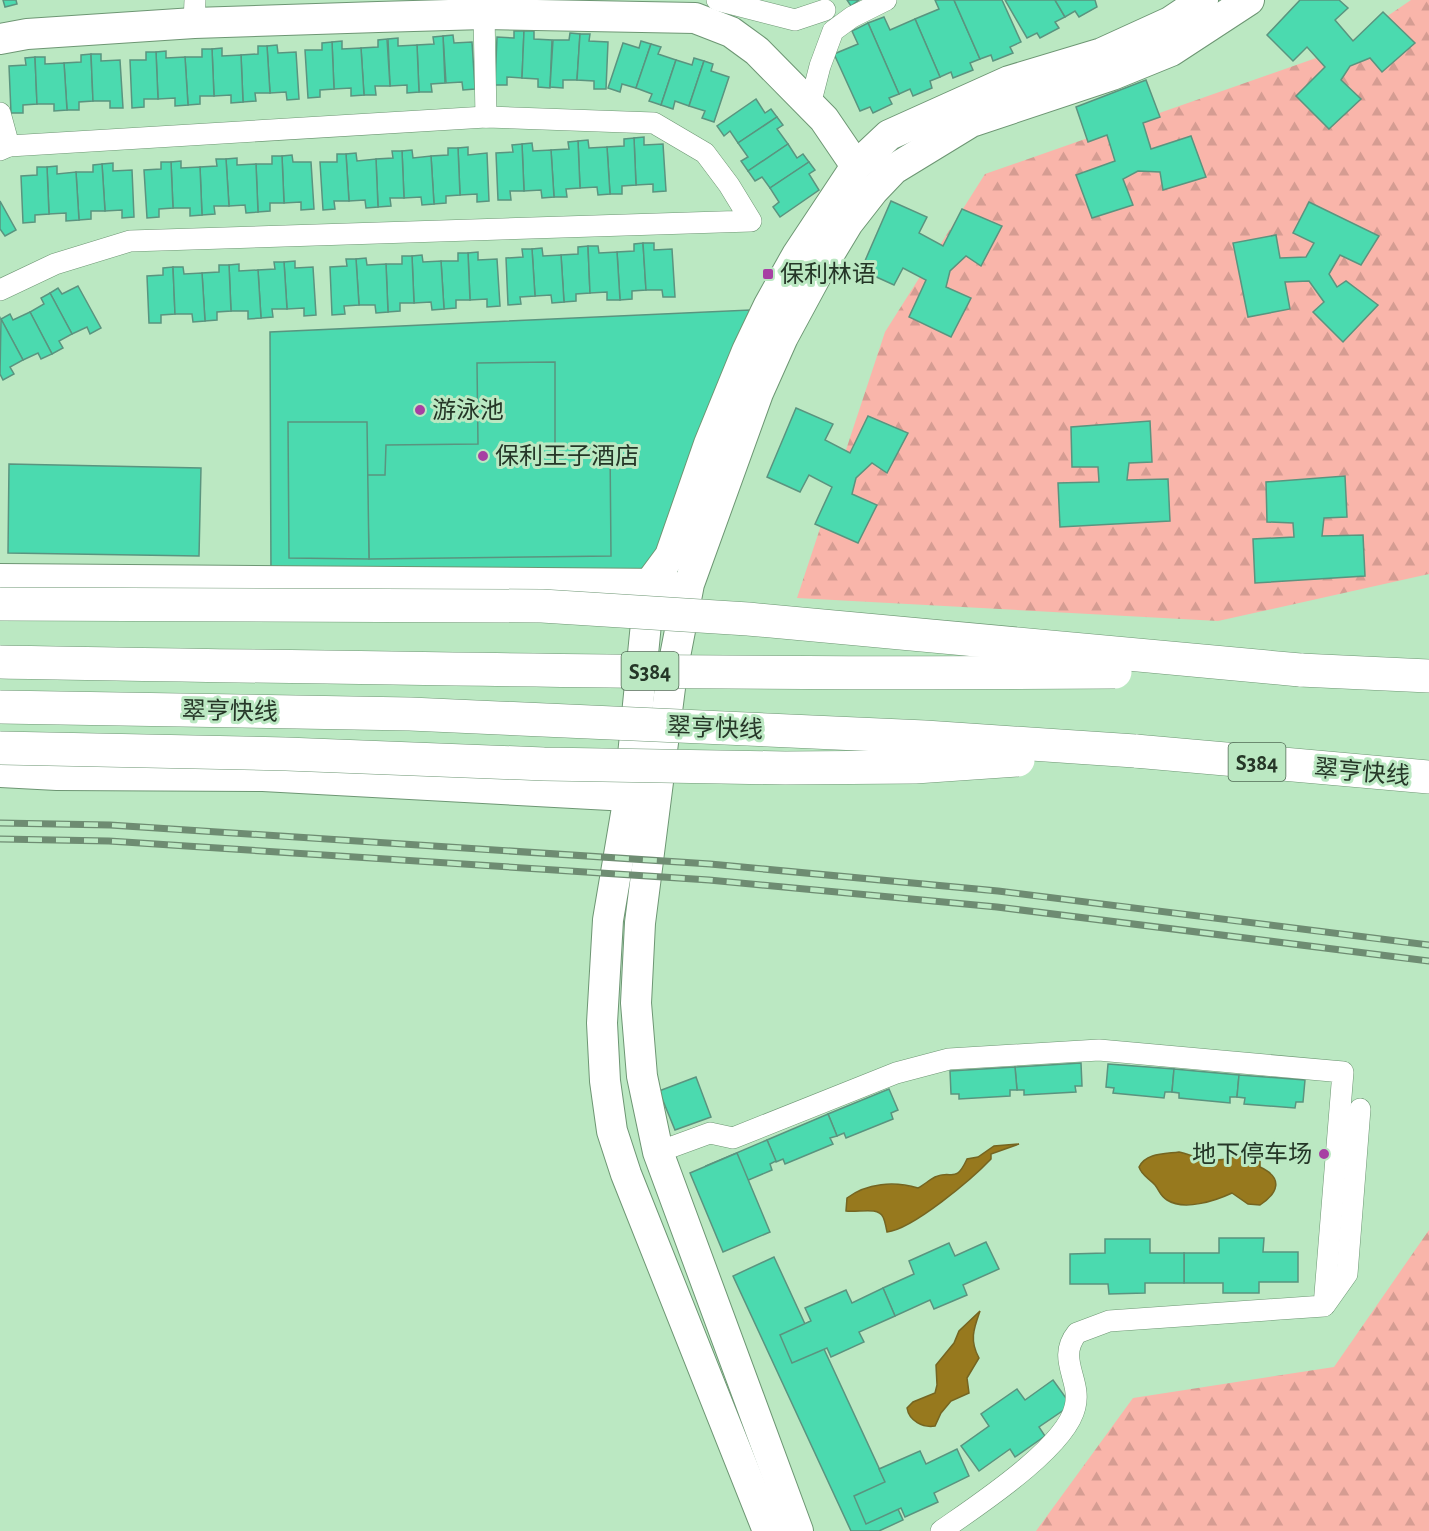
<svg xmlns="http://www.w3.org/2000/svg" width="1429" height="1531" font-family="'Alegreya Sans','Noto Sans SC',sans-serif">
	<defs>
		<pattern id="forest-firs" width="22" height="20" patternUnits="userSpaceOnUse" patternTransform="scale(1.5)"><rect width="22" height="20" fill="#f9b5aa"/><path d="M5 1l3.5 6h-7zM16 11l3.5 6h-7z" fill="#d59c92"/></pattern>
	</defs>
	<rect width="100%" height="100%" fill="#bbe8c2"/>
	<g fill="url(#forest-firs)">
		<polygon points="1411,0 1429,0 1429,574 1218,621 797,598 885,332 985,174 1336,51"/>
		<polygon points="1429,1230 1429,1531 1036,1531 1133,1398 1334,1367"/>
	</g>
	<g fill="#97791e" stroke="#756521" stroke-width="1.5">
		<path d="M 1019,1144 L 991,1154 L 991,1159 C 972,1179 913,1229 887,1232 C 886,1227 885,1221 883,1217 C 878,1206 857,1213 846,1211 L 847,1198 C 867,1183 894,1181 918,1188 C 924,1185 929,1180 935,1177 C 952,1169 955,1185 967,1159 L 978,1157 L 994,1146 Z"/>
		<path d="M 1179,1152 C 1192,1155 1204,1161 1217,1160 C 1231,1160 1249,1149 1260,1161 L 1260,1167 C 1284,1178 1278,1193 1260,1205 L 1248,1204 L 1232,1193 C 1215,1201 1184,1211 1167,1200 C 1160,1196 1159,1190 1155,1185 C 1149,1178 1142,1176 1139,1167 C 1146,1153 1164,1154 1179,1152 Z"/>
		<path d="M 980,1311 C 974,1328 969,1340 979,1358 L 967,1378 L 969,1393 L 951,1401 L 941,1413 L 935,1426 C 923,1428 909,1421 907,1408 L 913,1402 L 935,1393 L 937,1385 L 936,1365 L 954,1343 L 959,1331 Z"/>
	</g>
	<g fill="#4bdaaf" stroke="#5a947f" stroke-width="1.5">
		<polygon points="3,0 16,0 17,4 5,7"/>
		<polygon points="847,0 859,0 851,6"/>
		<polygon points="935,0 954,0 980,59 970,63 973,70 953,78 951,72 940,77 915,19 939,9"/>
		<polygon points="954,0 1002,0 1021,42 1010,47 1013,53 993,61 991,55 980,59"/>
		<polygon points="1005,0 1055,0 1065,17 1055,22 1059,28 1040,38 1037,33 1027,38"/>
		<polygon points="1055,0 1095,0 1097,7 1079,17 1075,11 1065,17"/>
		<polygon points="1300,0 1339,0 1348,8 1335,20 1353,41 1383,12 1415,43 1382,72 1370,58 1350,66 1341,80 1361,99 1329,129 1296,96 1325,67 1307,47 1293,61 1267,35"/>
		<polygon points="884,17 890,30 915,19 940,77 930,81 932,88 913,96 910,89 899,94 868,23"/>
		<polygon points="868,23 899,94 889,98 892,104 873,113 870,107 860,111 834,54 858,44 852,31"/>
		<polygon points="514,31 524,31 522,78 507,77 507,85 495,85 497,37 514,38"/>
		<polygon points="524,31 534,31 534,39 552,40 550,88 538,87 538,79 522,78"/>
		<polygon points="570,33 580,34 577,80 563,80 563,88 550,87 553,40 569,40"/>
		<polygon points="580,34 590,34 589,41 608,42 606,89 594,89 594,81 577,80"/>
		<polygon points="453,35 454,43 472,42 475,89 463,90 462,82 446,83 443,36"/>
		<polygon points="443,36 445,83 431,84 432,92 419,92 417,45 434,44 433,37"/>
		<polygon points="398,38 398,46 417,45 419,92 407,93 407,85 390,86 388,39"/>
		<polygon points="387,39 390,86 375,86 376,95 364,95 361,48 378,47 378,40"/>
		<polygon points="342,41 342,49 361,48 364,95 351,96 351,88 334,89 332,42"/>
		<polygon points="641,41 651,44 636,88 622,84 620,92 608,88 623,43 639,48"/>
		<polygon points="332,42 334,89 320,90 320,97 308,98 305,50 322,50 322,43"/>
		<polygon points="651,44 661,47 658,54 676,60 661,105 649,101 652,94 636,88"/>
		<polygon points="277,45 278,53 296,52 299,99 287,100 286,92 270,93 267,46"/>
		<polygon points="258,46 267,46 270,93 255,93 256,101 243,102 241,55 258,54"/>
		<polygon points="222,48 222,56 241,55 243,102 231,103 231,95 214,96 212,49"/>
		<polygon points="202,49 212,49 214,96 200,96 200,104 188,105 185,57 202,57"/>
		<polygon points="166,51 166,58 185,57 188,105 175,106 175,98 158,99 156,52"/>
		<polygon points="146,52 156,52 158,99 144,99 144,107 132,108 130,60 146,60"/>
		<polygon points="91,54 93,101 79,102 79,110 67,110 64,63 81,62 81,55"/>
		<polygon points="91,54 101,54 101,61 120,60 123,108 110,108 110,101 93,101"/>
		<polygon points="35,57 37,104 23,105 23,113 11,113 9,66 26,65 25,58"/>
		<polygon points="35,57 45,57 45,64 64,63 67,110 54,111 54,104 37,104"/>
		<polygon points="694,58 704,61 689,106 675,101 673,109 661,105 676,60 692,65"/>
		<polygon points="704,61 713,64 711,71 729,77 714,122 702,118 705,111 689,106"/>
		<polygon points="1146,80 1160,117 1143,123 1151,149 1191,136 1206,177 1163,190 1160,172 1138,171 1123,179 1133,205 1092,218 1076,175 1115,161 1107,135 1088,142 1076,107"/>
		<polygon points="756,99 765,113 771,109 777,117 738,143 730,131 724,136 717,126"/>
		<polygon points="777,117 783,125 777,129 788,144 748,171 741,161 748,157 738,143"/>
		<polygon points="644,137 644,145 663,144 666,191 653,192 653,184 636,185 634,138"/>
		<polygon points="634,138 636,185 622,186 622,194 610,194 607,147 624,146 624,139"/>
		<polygon points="588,140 589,148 607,147 610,194 598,195 597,187 580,188 578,141"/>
		<polygon points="578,141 580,188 566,189 567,197 554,197 551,150 569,149 568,142"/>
		<polygon points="532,143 533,151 551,150 554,197 542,198 541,190 524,191 522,144"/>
		<polygon points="522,144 524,191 510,191 511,200 498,200 496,153 513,152 512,145"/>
		<polygon points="788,144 797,158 803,154 809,162 770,188 762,177 755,181 748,171"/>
		<polygon points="468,147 468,155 487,153 489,201 477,202 477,194 460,195 458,148"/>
		<polygon points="448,148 458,148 460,195 446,196 446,203 434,204 431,156 448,155"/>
		<polygon points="412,150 413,158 431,156 434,204 422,205 421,197 404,198 402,151"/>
		<polygon points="392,151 402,151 404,198 390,198 391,206 378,207 376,159 393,158"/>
		<polygon points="356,153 357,161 376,159 378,207 366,208 365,200 349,201 346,154"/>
		<polygon points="337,154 346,154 349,201 334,201 335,209 323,210 320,162 337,162"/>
		<polygon points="292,155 293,162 311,162 314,209 301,210 301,202 284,203 282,156"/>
		<polygon points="272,156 282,156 284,203 270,203 270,211 258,212 256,164 272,164"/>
		<polygon points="237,158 237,165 256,164 258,212 246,213 245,205 229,206 226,159"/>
		<polygon points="216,159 226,159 229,206 214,206 215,214 202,215 200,167 217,166"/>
		<polygon points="181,161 181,168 200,167 202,215 190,216 190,208 173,208 171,162"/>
		<polygon points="161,162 171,162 173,208 159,209 159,217 147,218 144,170 161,169"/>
		<polygon points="809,162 815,170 809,174 819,190 780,217 773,207 779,202 770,188"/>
		<polygon points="113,163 113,171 132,170 134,217 122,218 122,210 105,211 102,164"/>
		<polygon points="102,164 105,211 91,211 91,219 79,220 76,172 93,172 93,165"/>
		<polygon points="57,166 57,174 76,172 79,220 66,221 66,213 49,214 47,167"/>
		<polygon points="37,167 47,167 49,214 35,215 35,222 23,223 21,176 37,175"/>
		<polygon points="0,201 16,230 5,236 0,229"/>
		<polygon points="891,201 927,217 919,233 943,246 962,209 1002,226 981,266 966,256 950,271 946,287 971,298 951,337 909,317 926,280 903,268 894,285 861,270"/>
		<polygon points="1309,202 1379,236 1361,265 1340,255 1329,274 1337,287 1346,281 1378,305 1343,342 1313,312 1324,302 1309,281 1285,282 1290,309 1248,317 1233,243 1276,235 1280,258 1306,257 1314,243 1293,233"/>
		<polygon points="643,243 646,290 632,291 632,299 620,300 617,252 634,251 634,244"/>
		<polygon points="643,243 654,243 654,250 672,249 675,297 663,297 662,290 646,290"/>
		<polygon points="588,246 590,293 576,294 576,301 564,302 561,255 578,254 578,247"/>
		<polygon points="588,246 598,246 599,253 617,252 620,300 607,300 607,292 590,293"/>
		<polygon points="542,248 543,256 561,255 564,302 552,303 551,295 535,296 532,249"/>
		<polygon points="522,249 532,249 535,296 520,297 521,304 508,305 506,258 523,257"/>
		<polygon points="478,252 478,260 497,259 500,306 487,307 487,299 470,300 468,253"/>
		<polygon points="458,253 468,253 470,300 456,300 456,308 444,309 441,261 458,261"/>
		<polygon points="422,255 423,262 441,261 444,309 432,310 431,302 414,303 412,256"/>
		<polygon points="402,256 412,256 414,303 400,303 400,311 388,312 386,264 402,264"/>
		<polygon points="366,258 367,265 386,264 388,312 376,313 375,305 359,305 356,259"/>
		<polygon points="346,259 356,259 359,305 344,306 345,314 332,315 330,267 347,266"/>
		<polygon points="295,261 295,268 313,267 316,315 304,316 304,308 287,309 284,262"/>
		<polygon points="274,262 284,262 287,309 272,309 273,317 261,318 258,270 275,269"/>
		<polygon points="239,264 239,271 258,270 261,318 248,319 248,311 231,311 229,265"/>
		<polygon points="219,265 229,265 231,311 217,312 217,320 205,321 202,273 219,272"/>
		<polygon points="173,267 175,314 161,315 161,323 149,323 147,276 163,275 163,268"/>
		<polygon points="173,267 183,267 184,274 202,273 205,321 193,322 192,314 175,314"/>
		<polygon points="78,286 101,328 90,334 87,327 72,334 50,293 58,288 62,294"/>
		<polygon points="50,293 72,334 59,341 63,348 52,354 30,312 44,304 41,298"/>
		<polygon points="750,310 649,585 271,579 270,332"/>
		<polygon points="30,312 52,354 41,359 38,353 23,360 1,319 10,314 13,320"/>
		<polygon points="1,319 23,360 10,367 14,374 3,380 0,374"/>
		<polygon points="555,362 555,448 610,447 611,556 369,559 367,475 385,475 386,445 478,444 477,363"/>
		<polygon points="796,408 833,424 825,440 850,453 868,416 908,433 887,473 872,463 856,478 852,494 877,505 858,543 815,524 832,487 809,475 800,492 767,477"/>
		<polygon points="1150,421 1152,462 1129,463 1127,480 1168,479 1170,521 1060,527 1058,483 1099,482 1098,467 1072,467 1071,427"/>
		<polygon points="288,422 367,422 369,559 289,558"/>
		<polygon points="9,464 201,468 199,556 8,553"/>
		<polygon points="1345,476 1347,517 1324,518 1322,536 1363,535 1365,576 1255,583 1253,539 1294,537 1293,523 1267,522 1266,482"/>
		<polygon points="1081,1063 1082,1086 1075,1086 1076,1092 1024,1095 1024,1090 1017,1090 1015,1067"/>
		<polygon points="1108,1064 1174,1069 1172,1092 1165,1092 1164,1098 1113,1093 1114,1088 1106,1087"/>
		<polygon points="1015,1067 1017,1090 1010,1090 1010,1096 959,1099 959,1094 951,1094 950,1071"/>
		<polygon points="1174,1069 1239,1075 1237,1097 1230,1097 1230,1103 1179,1098 1179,1093 1172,1092"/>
		<polygon points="1239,1075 1305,1080 1303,1102 1296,1102 1295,1108 1244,1104 1245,1098 1237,1097"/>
		<polygon points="696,1077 711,1117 675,1130 659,1091"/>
		<polygon points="889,1089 898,1110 891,1113 893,1119 846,1138 844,1133 837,1136 828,1114"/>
		<polygon points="828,1114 837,1136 830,1138 833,1144 785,1164 783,1159 776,1162 767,1140"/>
		<polygon points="767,1140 776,1161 770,1164 772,1170 725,1190 723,1184 716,1187 706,1166"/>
		<polygon points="737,1153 770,1232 723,1252 690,1173"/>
		<polygon points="1219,1238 1264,1238 1263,1252 1298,1252 1298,1282 1259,1282 1259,1293 1223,1293 1223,1283 1184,1283 1184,1253 1219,1253"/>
		<polygon points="1105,1239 1150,1239 1150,1253 1184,1253 1184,1283 1145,1283 1145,1293 1109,1294 1108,1284 1070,1284 1070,1254 1105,1253"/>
		<polygon points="986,1242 999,1269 963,1285 967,1295 934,1309 930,1300 895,1316 883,1288 914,1274 909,1261 949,1243 955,1256"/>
		<polygon points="774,1257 805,1324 811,1321 903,1520 879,1531 851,1531 733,1276"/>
		<polygon points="883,1288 895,1316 859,1332 864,1342 831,1357 827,1348 792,1363 780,1335 811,1321 805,1308 846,1290 852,1303"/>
		<polygon points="1053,1380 1071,1405 1039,1427 1045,1436 1015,1457 1010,1449 979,1471 961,1446 989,1426 981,1414 1017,1389 1025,1400"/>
		<polygon points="957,1449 969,1476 934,1493 938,1502 905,1517 901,1508 866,1524 854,1496 885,1482 879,1469 920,1451 926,1464"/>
	</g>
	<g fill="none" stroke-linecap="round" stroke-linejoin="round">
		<defs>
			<g id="street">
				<polyline points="717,0 795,20 825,10"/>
				<polyline points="484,14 486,117"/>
				<polyline points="194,23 195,0"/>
				<polyline points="810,105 820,66 833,31 852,17 886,0"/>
				<polyline points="0,113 9,146"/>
				<polyline points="0,150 9,146 486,117 654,123 705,153 729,185 751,221 130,241 55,264 0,290"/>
				<path d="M 658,1152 L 710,1133 L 733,1138 L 896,1073 L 949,1059 L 1099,1050 L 1343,1072 L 1324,1306 L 1109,1321 L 1077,1333 C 1056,1359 1082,1380 1075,1407 C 1066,1448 975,1507 941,1531"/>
				<polyline points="1325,1305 1347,1274 1360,1109"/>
			</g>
			<g id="secondary">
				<polyline points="0,39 27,34 194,23 378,17 484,14 695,18 731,32 757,51 824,119 856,166"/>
				<polyline points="0,579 668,584"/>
				<polyline points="0,772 57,775 263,776 647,797"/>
				<polyline points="768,1531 626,1174 612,1131 605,1081 602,1023 608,920 629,796 650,583 670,556 709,444 747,351 769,305 797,255 856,166 889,135 1009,81 1102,53 1170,22 1203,0"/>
				<polyline points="798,1531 658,1152 642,1076 636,1003 640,923 672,672 689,584 758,393 783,337 816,276 848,223 873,191 894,169 971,122 1112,75 1171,51 1249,0"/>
			</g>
			<g id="highway">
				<polyline points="1300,670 1429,676"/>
				<polyline points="1135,751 1429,777"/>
			</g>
		</defs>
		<use href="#street" stroke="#6d9673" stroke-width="22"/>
		<use href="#secondary" stroke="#6d9673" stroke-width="32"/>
		<use href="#highway" stroke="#6d9673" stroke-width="34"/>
		<use href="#street" stroke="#fff" stroke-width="21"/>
		<use href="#secondary" stroke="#fff" stroke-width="30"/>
		<use href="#highway" stroke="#fff" stroke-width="33"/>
		<defs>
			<g id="rail">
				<polyline points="0,823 110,825 710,864 998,891 1429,945"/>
				<polyline points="0,839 109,841 709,880 997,907 1429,961"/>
			</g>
		</defs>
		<use href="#rail" stroke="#6e8c72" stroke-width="7"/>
		<use href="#rail" stroke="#bbe8c2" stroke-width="4.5" stroke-dasharray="14" stroke-linecap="butt"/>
		<defs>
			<g id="highway-bridge">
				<polyline points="0,604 542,606 748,619 1300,670"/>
				<path d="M 0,662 C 372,668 743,675 1115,672"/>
				<polyline points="0,707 410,714 925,737 1135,751"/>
				<polyline points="0,748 286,754 544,764 785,768 915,767 1018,760"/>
			</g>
		</defs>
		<use href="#highway-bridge" stroke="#6d9673" stroke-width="34" stroke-linecap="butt"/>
		<use href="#highway-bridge" stroke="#fff" stroke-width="33"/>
	</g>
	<g fill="#a740a3" stroke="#bbe8c2" stroke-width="2">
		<rect x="762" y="268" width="12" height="12" rx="3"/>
		<circle cx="420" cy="410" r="6"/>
		<circle cx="483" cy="456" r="6"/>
		<circle cx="1324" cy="1154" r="6"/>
	</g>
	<g text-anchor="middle" stroke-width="6" stroke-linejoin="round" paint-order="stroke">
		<g fill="#bbe8c2" stroke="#526b56" stroke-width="1.5">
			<rect x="621.5" y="652" width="57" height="38" rx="4.5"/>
			<rect x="1228.5" y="743" width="57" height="38" rx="4.5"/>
		</g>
		<g font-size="22" font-weight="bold" fill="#253627">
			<text x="650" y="679">S384</text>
			<text x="1257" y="770">S384</text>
		</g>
		<g font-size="24" fill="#253627" stroke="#bbe8c2" text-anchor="start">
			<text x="780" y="282">保利林语</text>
			<text x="432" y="418">游泳池</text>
			<text x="495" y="464">保利王子酒店</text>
			<text x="1312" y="1162" text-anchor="end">地下停车场</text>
		</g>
		<g font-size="24" fill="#253627" stroke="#bbe8c2">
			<text transform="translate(230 711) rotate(1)" y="8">翠亨快线</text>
			<text transform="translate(715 728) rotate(2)" y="8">翠亨快线</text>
			<text transform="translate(1362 772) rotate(5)" y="8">翠亨快线</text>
		</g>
	</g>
</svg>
